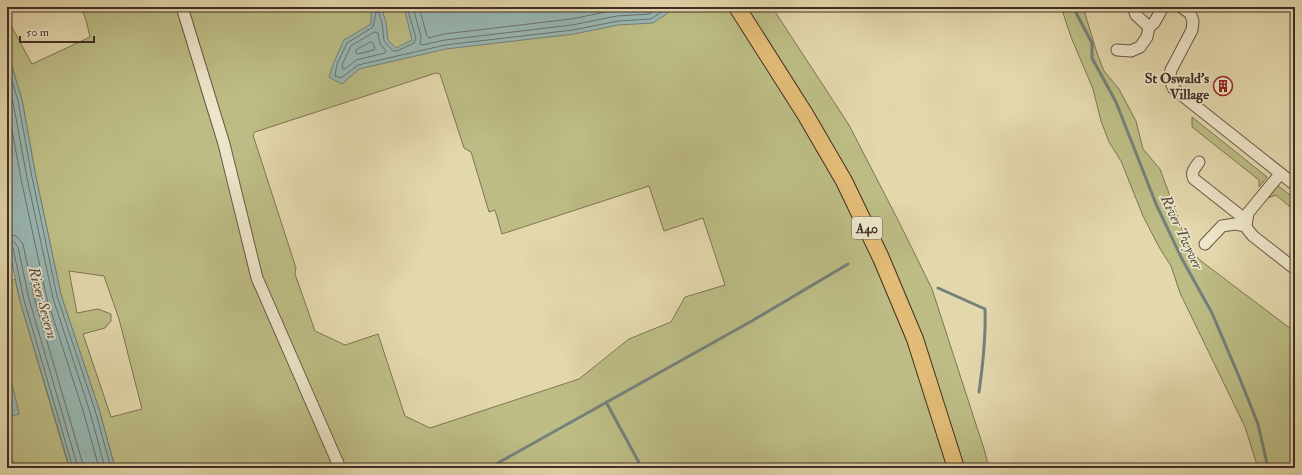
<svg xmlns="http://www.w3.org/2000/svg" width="1302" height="475" font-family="'IM FELL Double Pica',serif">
	<rect width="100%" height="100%" fill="#e3d7ac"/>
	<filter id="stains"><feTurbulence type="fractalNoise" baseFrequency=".005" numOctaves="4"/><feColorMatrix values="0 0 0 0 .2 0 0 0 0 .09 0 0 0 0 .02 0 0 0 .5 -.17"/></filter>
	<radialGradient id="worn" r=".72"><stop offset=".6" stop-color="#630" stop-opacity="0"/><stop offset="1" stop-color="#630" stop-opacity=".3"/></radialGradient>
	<g fill="#bcbc84" stroke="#7e7554" fill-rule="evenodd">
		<path d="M 81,7 L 772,7 L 849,125 L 899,222 L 932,289 L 984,449 L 989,468 L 115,468 L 99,409 L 61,295 L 36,177 L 22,100 L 7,50 L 7,18 L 32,64 L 90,37 L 86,20 ZM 436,73 L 440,74 L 464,148 L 471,152 L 489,212 L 495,210 L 502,234 L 649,186 L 664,231 L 703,218 L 725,285 L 685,297 L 671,322 L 629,339 L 579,379 L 430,428 L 405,416 L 378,334 L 345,345 L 315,331 L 295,274 L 296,268 L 253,135 L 255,132 ZM 69,271 L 104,276 L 119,319 L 142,409 L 111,417 L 83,334 L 105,328 L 111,321 L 111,314 L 98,309 L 77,313 Z"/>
		<polygon points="1061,7 1083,7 1097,53 1104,71 1119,89 1136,121 1143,149 1160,169 1190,250 1201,261 1295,332 1295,468 1258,468 1245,427 1180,293 1171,266 1159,247 1143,216 1121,161 1109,142 1101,121 1093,89 1071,37"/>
		<polygon points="1192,117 1267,177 1259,187 1259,180 1192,127"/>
		<polygon points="1277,185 1295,199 1295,211 1276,195 1268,198"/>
		<polygon points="15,279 20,301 69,468 19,468 7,454 7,283"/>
	</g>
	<g fill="#98b7b3" stroke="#75807a">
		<polygon points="371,7 381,7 386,22 388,40 396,48 412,40 404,7 668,7 668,13 653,23 618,25 574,34 446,49 359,69 342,84 329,77 334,62 344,40 371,24"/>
		<polygon points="7,50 22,100 36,177 61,295 99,409 115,468 70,468 20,301 7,240"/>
		<polygon points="7,369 15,396 19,414 9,417 7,414"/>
	</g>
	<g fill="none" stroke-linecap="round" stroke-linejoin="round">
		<g stroke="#6c726c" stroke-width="1">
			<polyline points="407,7 416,38 414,43 397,51 393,51 384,41 382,23 379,13 376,12 373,27 347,43 337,64 335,76 341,78 358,65 445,45 573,30 618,21 651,19 663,11 664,7"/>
			<polyline points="413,7 421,37 420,44 422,45 445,40 572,25 617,16 650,14 659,7"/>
			<polyline points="419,7 427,36 429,38 444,34 571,19 616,10 648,8 650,7"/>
			<polygon points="375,32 378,33 380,44 386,51 385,53 356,60 345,69 343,69 342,65 351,46"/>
			<polygon points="371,42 373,43 375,48 374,50 358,54 356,53 356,50"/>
			<polyline points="7,63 18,101 32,177 57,296 95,410 111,468"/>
			<polyline points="7,81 13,102 27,178 53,298 90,412 105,468"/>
			<polyline points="7,103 21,179 47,299 84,414 99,468"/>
			<polyline points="7,234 16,236 23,244 34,297 84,468"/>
			<polyline points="7,240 14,242 18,247 29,299 78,468"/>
			<polyline points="7,245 11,245 13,248 24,300 73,468"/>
		</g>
		<g stroke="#75807a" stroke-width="3">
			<polyline points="1073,7 1092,43 1092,58 1116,102 1156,204 1182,259 1212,313 1240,379 1258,424 1268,468"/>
			<path d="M 938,288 L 985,309 C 986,337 983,364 979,392"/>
			<polyline points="606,402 642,468"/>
			<polyline points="489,468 750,322 848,264"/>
		</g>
		<defs>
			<g id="minor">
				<polyline points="182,7 224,144 257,278 340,468"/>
				<polyline points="1133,7 1136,15 1149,27"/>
				<path d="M 1181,7 L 1190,13 L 1193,21 L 1192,30 L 1171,70 C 1169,77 1170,82 1174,89 L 1295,185"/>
				<polyline points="1117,50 1131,51 1140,47 1147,37 1149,27 1154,23 1163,7"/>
				<path d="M 1199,162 C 1195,168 1190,172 1194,179 L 1246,220"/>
				<polyline points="1280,174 1248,213 1246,226 1248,230 1253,236 1295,269"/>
				<polyline points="1205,244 1222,226 1235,224 1246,226"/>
			</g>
			<polyline id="highway" points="737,7 805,114 844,181 881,258 915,339 956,468"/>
		</defs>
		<use href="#minor" stroke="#695847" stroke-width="13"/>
		<use href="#highway" stroke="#402e25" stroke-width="18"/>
		<use href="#minor" stroke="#ede5c9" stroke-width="11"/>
		<use href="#highway" stroke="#e2bc76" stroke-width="16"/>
	</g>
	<defs>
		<symbol id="building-ring" viewBox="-11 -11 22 22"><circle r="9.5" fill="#ede5c9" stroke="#8f2418" stroke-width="1.5"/><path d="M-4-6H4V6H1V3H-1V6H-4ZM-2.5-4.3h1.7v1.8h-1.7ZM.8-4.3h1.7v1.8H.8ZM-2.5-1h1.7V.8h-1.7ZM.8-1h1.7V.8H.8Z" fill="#8f2418"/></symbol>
	</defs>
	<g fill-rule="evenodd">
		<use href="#building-ring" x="1212" y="75" width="22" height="22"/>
	</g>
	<g text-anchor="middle" stroke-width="3.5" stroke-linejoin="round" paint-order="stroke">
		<rect fill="#ede5c9" stroke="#746556" stroke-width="1" x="852" y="217" width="30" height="22" rx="3"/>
		<g font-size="13" font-weight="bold" fill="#402e25">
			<text x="867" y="233">A40</text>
		</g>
		<g font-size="14" font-weight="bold" fill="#402e25" stroke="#ede5c9" text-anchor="end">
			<text x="1209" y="83">St Oswald's<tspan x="1209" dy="16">Village</tspan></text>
		</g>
		<g font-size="15" font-style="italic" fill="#524941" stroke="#ede5c9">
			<text transform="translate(1182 232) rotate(65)" y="5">River Twyver</text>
			<text transform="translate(43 303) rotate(75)" y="5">River Severn</text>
		</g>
	</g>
	<rect width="1302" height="475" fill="none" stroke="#e3d7ac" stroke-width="24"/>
	<rect x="8" y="8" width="1286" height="459" fill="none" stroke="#402e25" stroke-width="2"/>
	<rect x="12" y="12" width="1278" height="451" fill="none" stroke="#402e25"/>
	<path d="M20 36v6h74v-6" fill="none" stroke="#402e25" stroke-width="2"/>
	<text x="26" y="36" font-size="12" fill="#402e25" stroke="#ede5c9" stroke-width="3" paint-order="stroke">50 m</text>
	<rect width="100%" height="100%" filter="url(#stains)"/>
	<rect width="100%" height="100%" fill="url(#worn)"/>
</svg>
